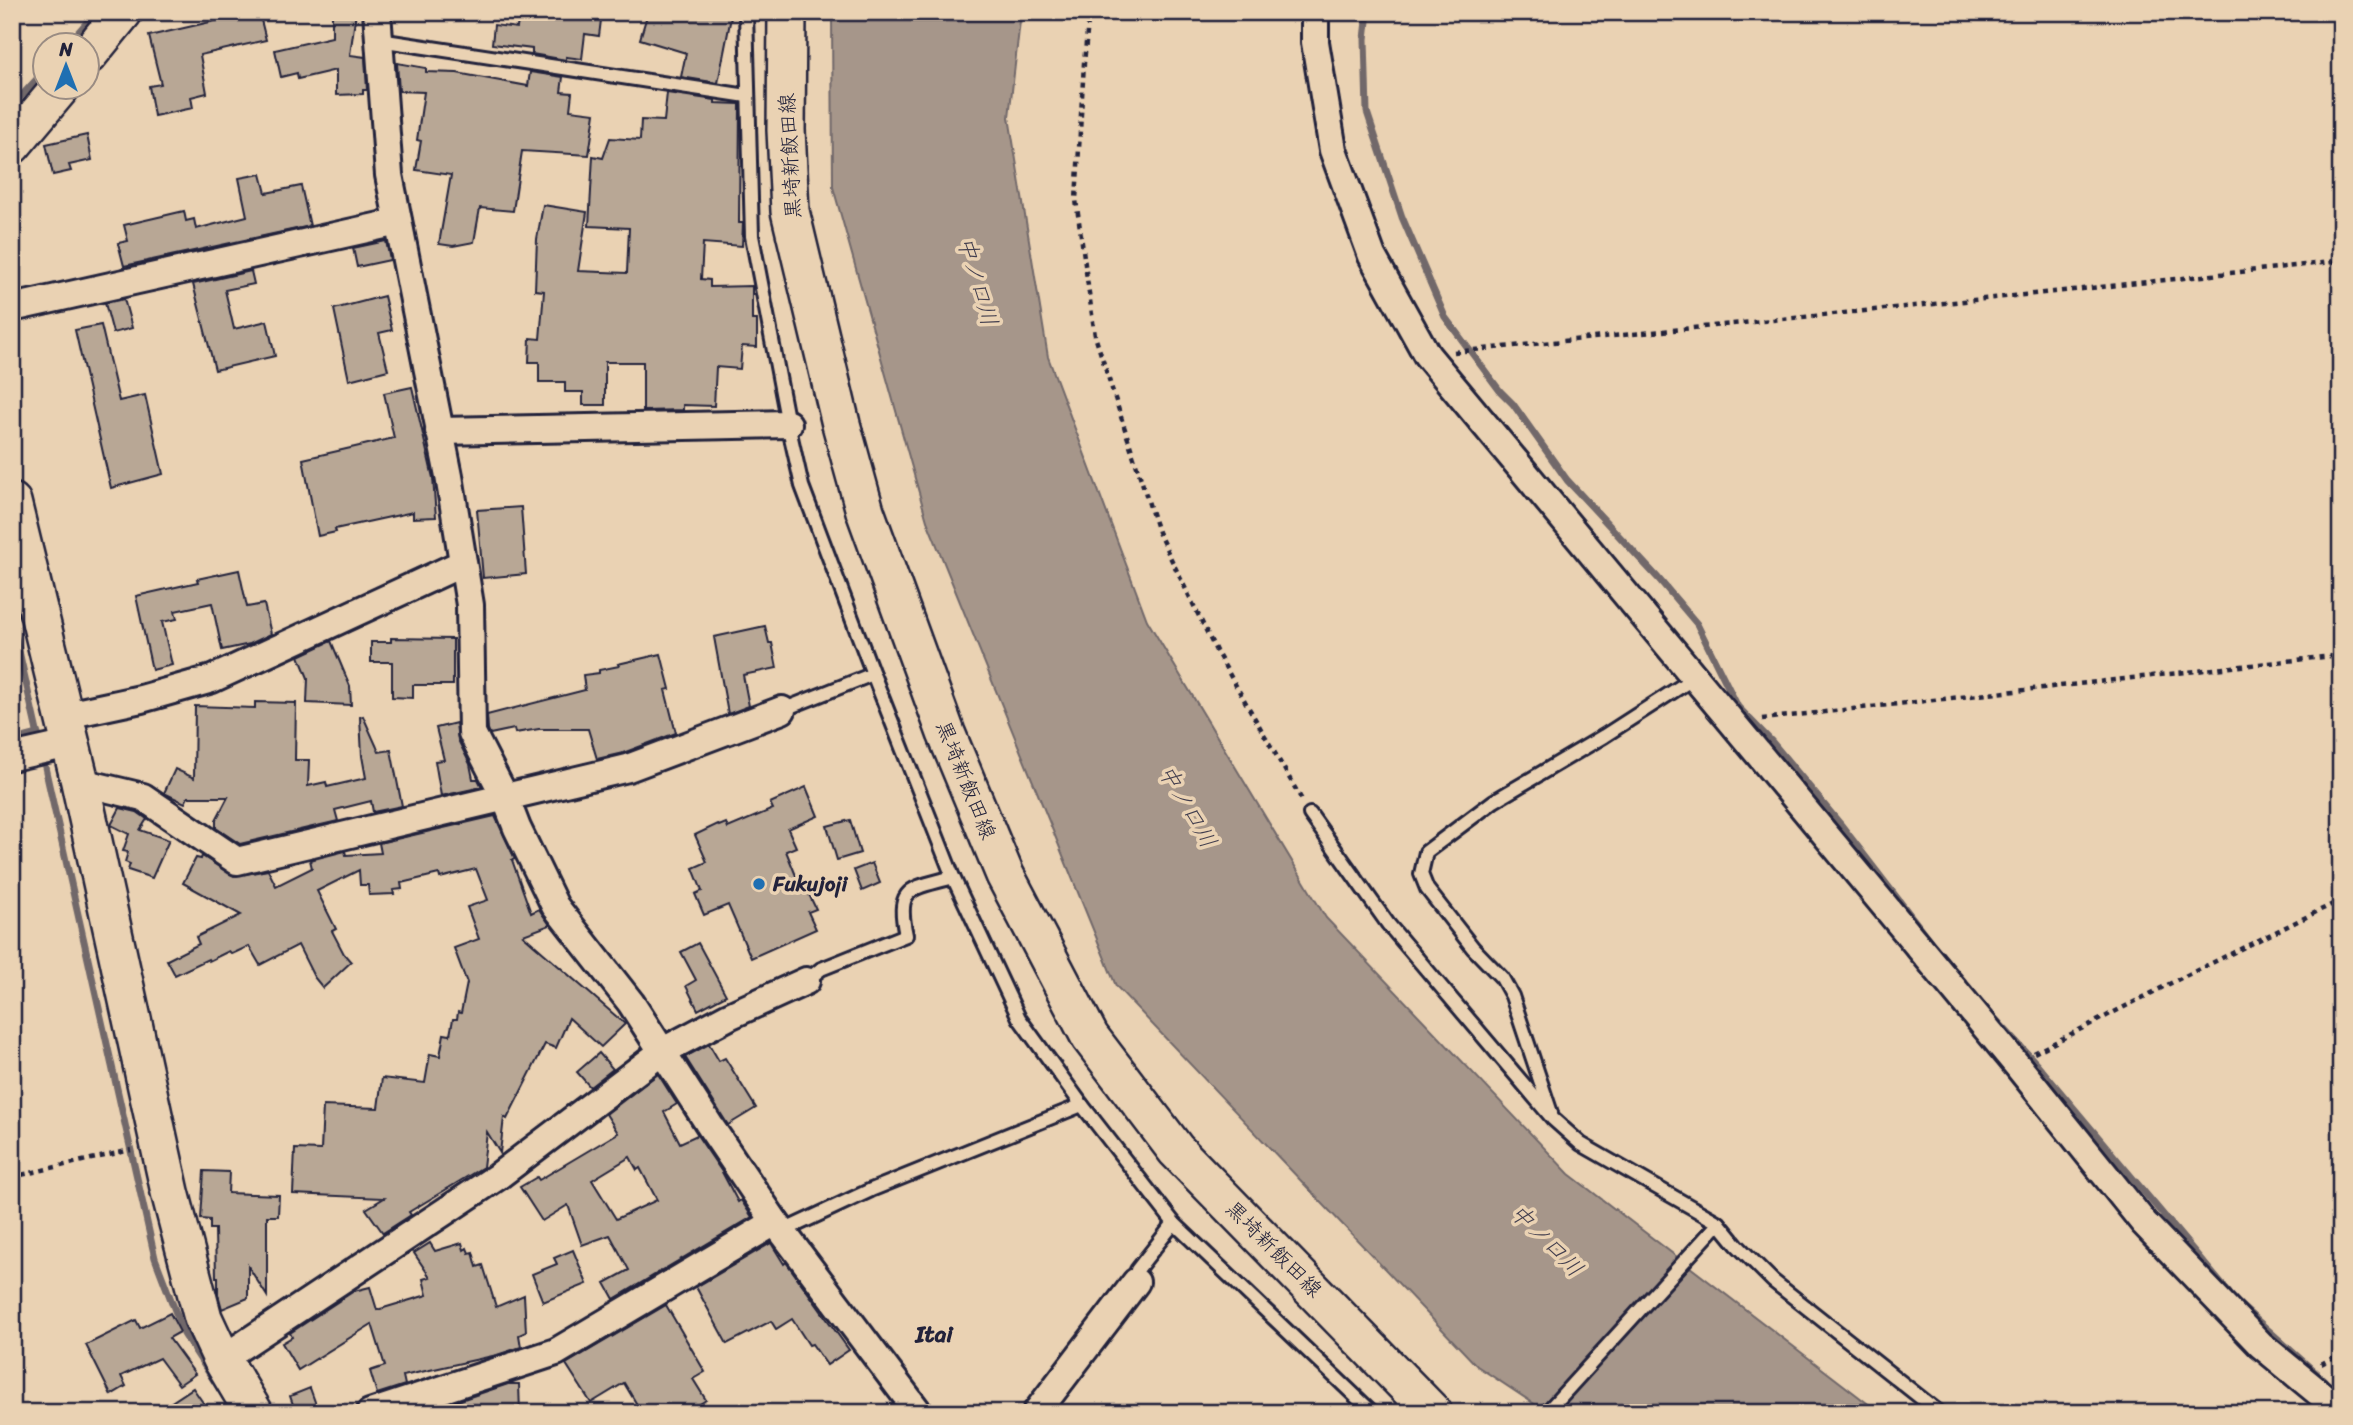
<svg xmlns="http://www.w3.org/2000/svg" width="2353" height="1425" font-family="Sriracha,'Klee One',sans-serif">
	<rect width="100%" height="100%" fill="#ead2b3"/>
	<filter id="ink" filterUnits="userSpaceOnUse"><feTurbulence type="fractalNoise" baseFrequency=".0143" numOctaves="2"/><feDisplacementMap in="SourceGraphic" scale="14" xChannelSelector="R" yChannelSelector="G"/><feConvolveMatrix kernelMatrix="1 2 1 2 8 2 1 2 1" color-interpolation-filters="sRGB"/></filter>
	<g filter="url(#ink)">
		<polygon fill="#a6968a" stroke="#71686a" stroke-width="2" points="832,12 1021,12 1009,117 1048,357 1147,620 1326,918 1569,1174 1880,1413 1548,1413 1477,1366 1116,986 927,521 833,187"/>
		<polygon fill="#ead2b3" points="1679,1254 1692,1264 1558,1413 1541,1413 1538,1410"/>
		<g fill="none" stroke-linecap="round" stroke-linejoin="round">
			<g stroke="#71686a" stroke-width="7">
				<polyline points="1368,12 1365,39 1367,112 1402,217 1445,317 1500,391 1513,404 1567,480 1658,578 1697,624 1738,707 1772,742 1841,825 1930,941"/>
				<polyline points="66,46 96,12"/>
				<polyline points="12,106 46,69"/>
				<polyline points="12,620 155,1258 184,1334 226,1399"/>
				<polyline points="12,741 38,734"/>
				<polyline points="1989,1012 2036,1063 2229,1293"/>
				<polyline points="2239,1304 2324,1380"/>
			</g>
		</g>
		<g fill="#b8a795" stroke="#22223b" stroke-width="2" fill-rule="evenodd">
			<polygon points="254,12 259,12 266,40 200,55 207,93 191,97 193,108 154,116 149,86 161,84 149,36"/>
			<polygon points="332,12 356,12 350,55 365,57 367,90 363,90 363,94 336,95 336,70 298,79 297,73 281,77 275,50 332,37"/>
			<polygon points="519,12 602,12 599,36 585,34 582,59 566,57 566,60 532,54 532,49 492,44 494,25 517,28"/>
			<polygon points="648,12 732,12 718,83 681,77 686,53 640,39"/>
			<polygon points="397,63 426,68 426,72 457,73 528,86 530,72 563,77 561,92 572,93 570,110 595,113 589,155 522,151 513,211 480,208 474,242 453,246 439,244 451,175 416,170 421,141 417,140 424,92 399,91"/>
			<polygon points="667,93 715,100 715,103 740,104 739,223 743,223 742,246 703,243 701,279 710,280 710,287 752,286 752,320 757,320 757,347 742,346 740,369 716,367 714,406 683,405 683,410 643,411 643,362 605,362 605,405 583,405 583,392 565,392 565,382 539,382 539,362 529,362 530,338 540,339 544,291 535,290 537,239 543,205 587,212 578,271 627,273 629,228 589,226 593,156 603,158 610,138 640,140 641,120 664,121"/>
			<polygon points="87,135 92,160 69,165 71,171 53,175 46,144"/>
			<polygon points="261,174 266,193 301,186 310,226 124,266 118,243 128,241 124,225 184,211 186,221 194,219 196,229 247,216 239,178"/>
			<polygon points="386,241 390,260 357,267 353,248"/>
			<polygon points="251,271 254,284 225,290 234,329 267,321 275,356 215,370 193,284"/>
			<polygon points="384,296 392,330 379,333 388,370 349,380 334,309"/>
			<polygon points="124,299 132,328 113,333 105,303"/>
			<polygon points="101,325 119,401 145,395 163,474 111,488 75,330"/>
			<polygon points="412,387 433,478 436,517 413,518 413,512 335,529 336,532 318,536 303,459 394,438 384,393"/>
			<polygon points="521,507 526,574 483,578 477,510"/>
			<polygon points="239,570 247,607 264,604 271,634 250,644 222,650 212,603 175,611 177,619 162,622 172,665 152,670 136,596 198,582 197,579"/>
			<polygon points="765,626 769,643 772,643 777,668 743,675 749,706 728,714 714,637"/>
			<polygon points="391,638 453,639 453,685 413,685 413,698 392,697 392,662 371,662 371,642 391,642"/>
			<polygon points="331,641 350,686 351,705 307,703 308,678 299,656"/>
			<polygon points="661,654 670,689 665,690 676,733 623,753 597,759 588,729 539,729 515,733 514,729 490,734 488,729 487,715 585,690 583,675 599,673 599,670 619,666 618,664"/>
			<polygon points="255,702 296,703 295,760 309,760 308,786 326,782 327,787 366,778 362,756 360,717 363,716 379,752 391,750 402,806 373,812 371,801 335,810 338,821 240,844 216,828 216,820 228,797 188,797 185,803 164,793 175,769 194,778 195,706 255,708"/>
			<polygon points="456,723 458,740 470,764 473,779 478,779 482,787 441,796 435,761 444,760 436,728"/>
			<polygon points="806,787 818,816 788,829 796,847 786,851 801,888 805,886 816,909 808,912 816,929 751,958 728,905 704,915 695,894 702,891 693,868 707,862 695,835 718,824 719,826 726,823 728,828 773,809 770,803"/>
			<polygon points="120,808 137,812 147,819 140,830 169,840 152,878 128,870 130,864 125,862 128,852 123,851 129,834 111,825"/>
			<polygon points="495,816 515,859 512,860 531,913 539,909 550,925 523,935 625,1024 601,1047 569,1018 556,1048 545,1044 507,1119 504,1117 500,1153 487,1132 483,1167 409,1212 411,1215 383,1233 366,1209 384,1198 293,1194 295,1149 321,1150 323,1106 378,1108 382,1078 425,1083 430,1054 440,1056 444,1034 450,1035 453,1019 457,1019 458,1012 461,1013 467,983 454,948 479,939 467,907 488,900 476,869 440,878 439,874 401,883 402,889 393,890 394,894 369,895 368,885 360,885 359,870 317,891 336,929 332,931 344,954 351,962 323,988 314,977 298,945 260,965 249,946 232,954 229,951 209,961 208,959 175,975 167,960 199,944 196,937 241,915 183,883 196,858 201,859 202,856 234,876 268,870 276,886 312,868 310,860 345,851 346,855 381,853 379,843"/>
			<polygon points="850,820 860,853 837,860 827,826"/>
			<polygon points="872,863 880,883 862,891 854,870"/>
			<polygon points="698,943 726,995 698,1010 686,986 696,980 681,952"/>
			<polygon points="709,1044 719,1061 725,1058 756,1108 728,1125 685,1057"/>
			<polygon points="599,1053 613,1069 590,1087 577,1072"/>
			<path d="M 658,1074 L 677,1104 L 664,1112 L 680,1143 L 697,1135 L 722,1172 L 738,1202 L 741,1200 L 752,1217 L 614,1299 L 605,1283 L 629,1270 L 610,1235 L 582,1245 L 568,1205 L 542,1221 L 520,1187 L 537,1177 L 539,1180 L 618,1133 L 606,1114 ZM 630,1157 L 637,1170 L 640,1168 L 657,1200 L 616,1219 L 592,1180 Z"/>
			<polygon points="204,1171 229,1172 228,1193 279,1195 278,1216 267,1216 267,1296 248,1266 248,1298 222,1309 218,1294 218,1277 216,1277 215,1229 210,1229 210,1220 201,1219"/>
			<polygon points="430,1243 435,1251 462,1243 464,1250 467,1248 469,1253 473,1252 477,1267 483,1265 496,1307 524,1295 526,1332 519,1335 521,1347 497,1355 403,1376 405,1385 377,1394 370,1371 385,1366 372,1324 298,1370 282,1343 292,1337 290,1333 354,1291 370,1287 377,1310 427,1295 423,1279 430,1277 414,1253"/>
			<polygon points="771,1243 784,1264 786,1262 849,1350 827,1365 812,1344 809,1345 792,1319 776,1329 771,1321 727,1344 696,1287"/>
			<polygon points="573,1250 587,1284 543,1302 532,1274 557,1264 554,1258"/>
			<polygon points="666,1305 705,1372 693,1379 706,1400 686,1413 642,1413 624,1383 591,1403 566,1364"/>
			<polygon points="170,1313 180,1332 169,1338 195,1374 179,1385 159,1358 121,1376 126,1386 111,1395 86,1345 136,1320 140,1328"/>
			<polygon points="508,1384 519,1384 520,1413 449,1413 449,1404"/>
			<polygon points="193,1388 210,1413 155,1413"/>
			<polygon points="310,1388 319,1413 296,1413 290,1396"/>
		</g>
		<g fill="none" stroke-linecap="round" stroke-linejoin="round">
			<defs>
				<g id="lane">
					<polyline points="746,12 752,236 788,424 802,486 873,674 953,877 1019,1018 1082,1105 1174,1223 1373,1413"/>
					<polyline points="379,40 747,96"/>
					<polyline points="782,710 873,674"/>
					<polyline points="1310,814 1388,924 1553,1119 1581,1144 1719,1223 1737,1245 1773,1281 1940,1413"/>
					<path d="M 806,981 L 821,969 L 906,935 C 895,885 912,889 953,877"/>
					<polyline points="1551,1113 1512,996 1502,978 1473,948 1427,889 1421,874 1426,852 1494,801 1604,736 1694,678"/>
					<polyline points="783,1231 871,1190 1082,1105"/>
					<polyline points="1136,1282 1137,1270 1174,1223"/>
					<polyline points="1546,1413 1719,1223"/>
				</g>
				<g id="street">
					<polyline points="377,12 389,175 449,476 470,605 472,733 505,797 517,828 555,906 631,1003 712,1129 775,1222 919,1413"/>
					<polyline points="1315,12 1315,42 1333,150 1372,256 1427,355 2017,1065 2144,1223 2261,1345 2341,1411"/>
					<polyline points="12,308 398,222"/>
					<polyline points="439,431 788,424"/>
					<polyline points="62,716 141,699 212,679 463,563"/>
					<polyline points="12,757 69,744"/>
					<polyline points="80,782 143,797 237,861 628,768 782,710"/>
					<polyline points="222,1359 497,1177 663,1051 729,1016 806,981"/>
					<polyline points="370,1413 556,1352 775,1222"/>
					<polyline points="1036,1413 1136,1282"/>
				</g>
				<g id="secondary">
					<polyline points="787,12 786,130 790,211 841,424 865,511 946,733 1005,875 1090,1037 1176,1150 1433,1413"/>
					<polyline points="88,55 123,12"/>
					<polyline points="12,145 60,88"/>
					<polyline points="12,502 80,782 170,1192 203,1318 222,1359 254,1413"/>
				</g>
			</defs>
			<use href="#lane" stroke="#22223b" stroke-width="18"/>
			<use href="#street" stroke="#22223b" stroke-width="32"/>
			<use href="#secondary" stroke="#22223b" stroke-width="42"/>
			<g stroke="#22223b" stroke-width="4.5" stroke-dasharray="5 5" stroke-linecap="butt">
				<polyline points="1089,12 1084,63 1076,200 1095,336 1158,532 1216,651 1302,800"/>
				<polyline points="1454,352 2073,290 2341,261"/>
				<polyline points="1762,719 2341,655"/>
				<polyline points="2034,1053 2181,978 2341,900"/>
				<polyline points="12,1177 131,1150"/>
				<polyline points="2321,1364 2341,1354"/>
			</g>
			<use href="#lane" stroke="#ead2b3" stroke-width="12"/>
			<use href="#street" stroke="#ead2b3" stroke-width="26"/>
			<use href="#secondary" stroke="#ead2b3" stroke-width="37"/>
		</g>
	</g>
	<circle fill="#1f6fb2" stroke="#ead2b3" stroke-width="2.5" cx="759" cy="884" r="7"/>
	<g text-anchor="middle" stroke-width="7" stroke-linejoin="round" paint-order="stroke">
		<g font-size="21" fill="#22223b" stroke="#ead2b3">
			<text transform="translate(790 156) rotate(-93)" y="7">黒埼新飯田線</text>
			<text transform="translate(966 780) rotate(68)" y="7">黒埼新飯田線</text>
			<text transform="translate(1274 1249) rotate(45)" y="7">黒埼新飯田線</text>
		</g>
		<g font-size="21" font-weight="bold" fill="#22223b" stroke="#ead2b3" text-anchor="start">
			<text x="773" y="891">Fukujoji</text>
		</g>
		<g font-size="23" font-style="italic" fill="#433f4f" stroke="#ead2b3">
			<text transform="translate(978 281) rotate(74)" y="8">中ノ口川</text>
			<text transform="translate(1188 806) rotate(60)" y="8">中ノ口川</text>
			<text transform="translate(1547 1240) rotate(45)" y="8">中ノ口川</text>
		</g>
		<g font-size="23" font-weight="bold" fill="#22223b" stroke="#ead2b3">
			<text x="934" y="1342">Itai</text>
		</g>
	</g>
	<rect width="2353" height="1425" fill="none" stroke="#ead2b3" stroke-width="42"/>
	<rect x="21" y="21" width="2311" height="1383" fill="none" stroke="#22223b" stroke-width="2.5" filter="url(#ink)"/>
	<g transform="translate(66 66)"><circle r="33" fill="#ead2b3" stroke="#9a8c83" stroke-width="2"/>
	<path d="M0-5L12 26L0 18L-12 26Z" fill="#1f6fb2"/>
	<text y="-10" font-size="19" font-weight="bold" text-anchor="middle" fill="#22223b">N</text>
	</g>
</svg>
